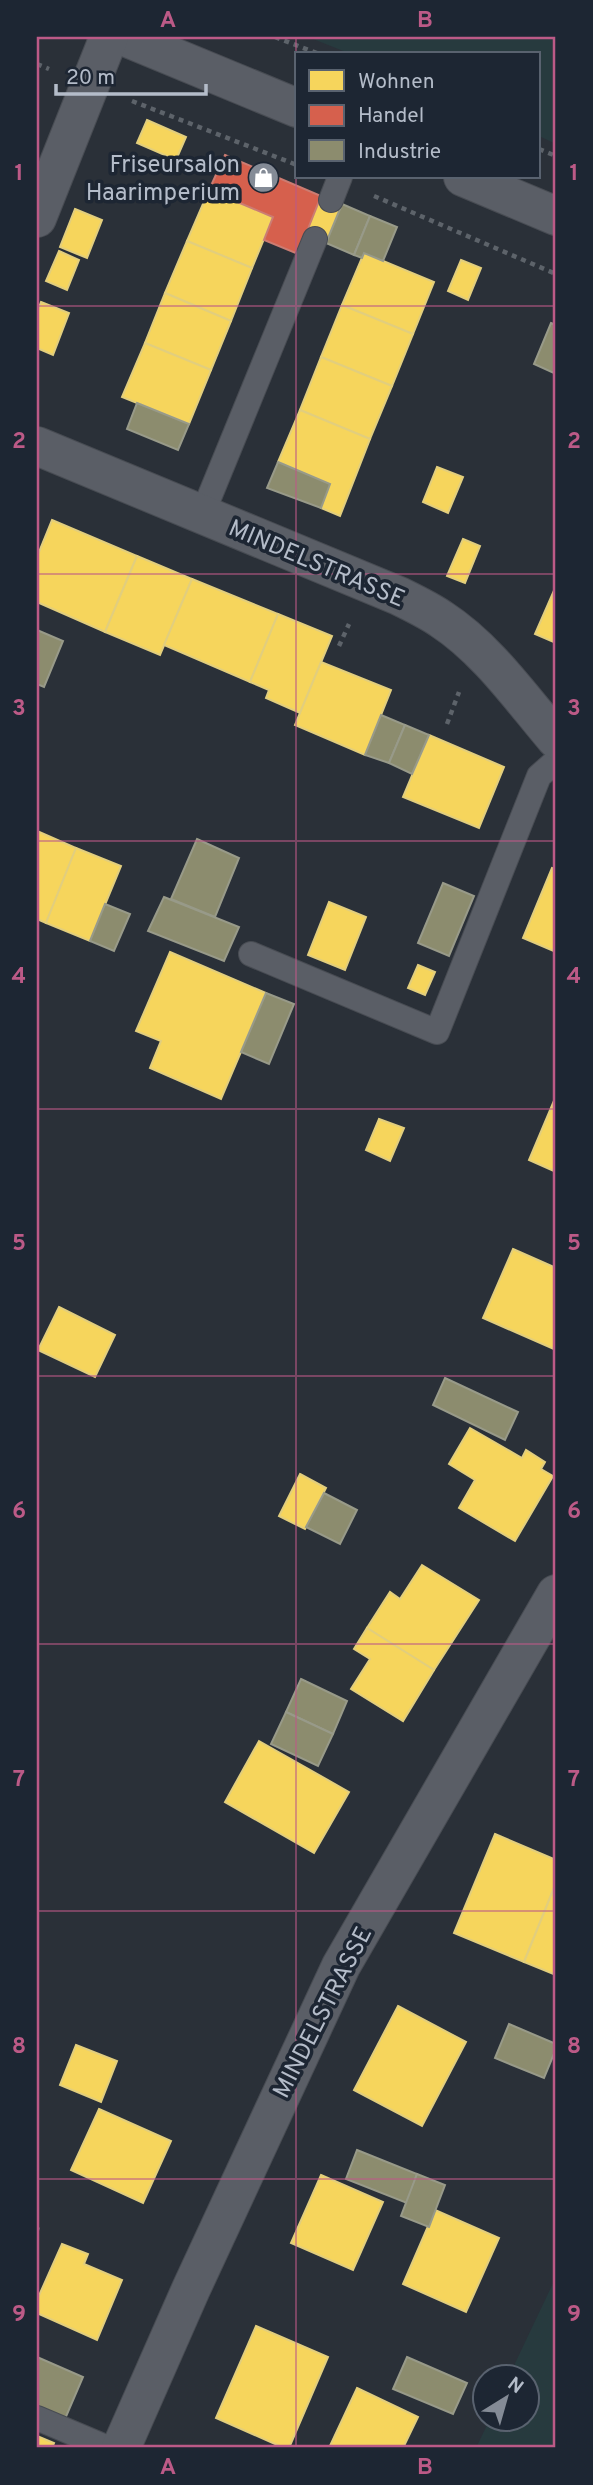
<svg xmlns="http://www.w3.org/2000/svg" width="593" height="2485" font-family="Overpass,sans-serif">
	<rect width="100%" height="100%" fill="#2a3038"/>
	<g fill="#273a3e">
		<polygon points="308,37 556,37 556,144 539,136 539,54 351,54"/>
		<polygon points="556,2277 556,2448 476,2448 490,2419 526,2418 526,2376 509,2376"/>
	</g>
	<g fill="#f6d55c" stroke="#e2ce7d" stroke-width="2">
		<polygon points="147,120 186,137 176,160 137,143"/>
		<polygon points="209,190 273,217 252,268 187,241"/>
		<polygon points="321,196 342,204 326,243 305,234"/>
		<polygon points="75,209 102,220 87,258 60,247"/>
		<polygon points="187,241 252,268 231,321 165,293"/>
		<polygon points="59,251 79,260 67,290 46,281"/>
		<polygon points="364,253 434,282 413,334 342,305"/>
		<polygon points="461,260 481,268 468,300 448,291"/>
		<polygon points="165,293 231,321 211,370 145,343"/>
		<polygon points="41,302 69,313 53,355 37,348 37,313"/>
		<polygon points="342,305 413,334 392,386 321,357"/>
		<polygon points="145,343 211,370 189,424 122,397"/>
		<polygon points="321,357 392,386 370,439 300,410"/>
		<polygon points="300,410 370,439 340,516 321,508 330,484 278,462"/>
		<polygon points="437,467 463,477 448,513 423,502"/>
		<polygon points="52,520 137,556 105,632 37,602 37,557"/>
		<polygon points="463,539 480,546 465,583 447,576"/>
		<polygon points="137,556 192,579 160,655 105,632"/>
		<polygon points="192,579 278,614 250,682 164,645"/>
		<polygon points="556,586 556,643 535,634"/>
		<polygon points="278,614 332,636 300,713 266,698 269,690 250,682"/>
		<polygon points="321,662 391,690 365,755 295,725"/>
		<polygon points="429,735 504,767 479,828 403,797"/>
		<polygon points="37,831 76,848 46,923 37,919"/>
		<polygon points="76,848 121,866 90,941 46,923"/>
		<polygon points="552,868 556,869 556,952 523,938"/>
		<polygon points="329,902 366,917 345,970 308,955"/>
		<polygon points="170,952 266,993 221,1099 150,1068 161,1041 136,1031"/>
		<polygon points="418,965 435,972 425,995 408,988"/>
		<polygon points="556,1096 556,1172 529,1160"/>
		<polygon points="379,1119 404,1128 390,1161 366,1150"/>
		<polygon points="513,1249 556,1268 556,1350 483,1318"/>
		<polygon points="59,1307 115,1335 95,1377 38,1350"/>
		<polygon points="470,1428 522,1458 526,1450 545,1462 541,1469 553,1476 515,1541 459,1508 475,1480 449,1464"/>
		<polygon points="300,1474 326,1488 305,1529 279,1516"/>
		<polygon points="422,1565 479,1600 434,1670 367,1628 390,1592 400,1599"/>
		<polygon points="367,1628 434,1670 403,1721 351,1689 370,1659 354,1649"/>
		<polygon points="259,1741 349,1792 314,1853 225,1802"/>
		<polygon points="495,1834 556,1860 556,1883 524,1962 454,1933"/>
		<polygon points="556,1883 556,1975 524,1962"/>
		<polygon points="398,2006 466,2042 422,2126 354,2090"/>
		<polygon points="76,2045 117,2061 101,2102 60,2085"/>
		<polygon points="99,2109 171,2141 143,2203 71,2170"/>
		<polygon points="321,2175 383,2202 353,2270 291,2243"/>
		<polygon points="435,2210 499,2238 466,2312 403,2284"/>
		<polygon points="62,2244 88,2254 84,2264 122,2280 97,2340 37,2313 37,2300"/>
		<polygon points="256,2326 328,2357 289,2448 284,2448 216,2418"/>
		<polygon points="357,2388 418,2417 403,2448 329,2448"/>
		<polygon points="37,2436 54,2443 52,2448 37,2448"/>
	</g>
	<polygon fill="#d6604d" stroke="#cc7c72" stroke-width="2" points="225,155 321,196 298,254 264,240 273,217 209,190"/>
	<g fill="#8c8c6e" stroke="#989a89" stroke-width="2">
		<polygon points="342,204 370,216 354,255 326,243"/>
		<polygon points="370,216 397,227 383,261 364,253 362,258 354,255"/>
		<polygon points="551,323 556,325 556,374 534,364"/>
		<polygon points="137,403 189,424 178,450 127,429"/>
		<polygon points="278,462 330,484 321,508 267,488"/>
		<polygon points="37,630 63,641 44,687 37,684"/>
		<polygon points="381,715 405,725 389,763 365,755"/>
		<polygon points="405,725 429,735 412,774 389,763"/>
		<polygon points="197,839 239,858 215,917 171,899"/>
		<polygon points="443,883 474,896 449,956 418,943"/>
		<polygon points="164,897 239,927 224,961 148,931"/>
		<polygon points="105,904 130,914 114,951 90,941"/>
		<polygon points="266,993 294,1004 269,1064 241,1052"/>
		<polygon points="445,1378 518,1412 505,1440 433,1405"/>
		<polygon points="324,1493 357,1510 340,1544 306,1527"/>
		<polygon points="301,1679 347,1701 333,1734 286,1712"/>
		<polygon points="286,1712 333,1734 318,1766 271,1744"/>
		<polygon points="509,2024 556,2044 556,2049 544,2078 495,2058"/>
		<polygon points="357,2150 417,2174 407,2203 346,2179"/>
		<polygon points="417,2174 445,2185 429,2227 401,2216"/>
		<polygon points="37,2357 83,2377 65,2419 37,2407"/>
		<polygon points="407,2357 467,2383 453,2414 393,2389"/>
	</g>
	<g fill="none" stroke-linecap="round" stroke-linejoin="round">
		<defs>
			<g id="lane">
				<polyline points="331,200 340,177"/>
				<polyline points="202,515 315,239"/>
				<polyline points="251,954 437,1032 539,776 556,761"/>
				<polyline points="37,2418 108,2448"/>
			</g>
			<g id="street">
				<polyline points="125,37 297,108"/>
				<polyline points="463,177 556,216"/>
				<polyline points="37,218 109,37"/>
				<path d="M 37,446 L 399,596 C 413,603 428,610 441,619 C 487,649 521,698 556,739"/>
				<polyline points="121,2448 191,2289 341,1966 556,1594"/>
			</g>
		</defs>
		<use href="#lane" stroke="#484c53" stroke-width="26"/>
		<use href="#street" stroke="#484c53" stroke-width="40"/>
		<g stroke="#5d636a" stroke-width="4.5" stroke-dasharray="5 5" stroke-linecap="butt">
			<polyline points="275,37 319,54"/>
			<polyline points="37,64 49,69"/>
			<polyline points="132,101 297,165"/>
			<polyline points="539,149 556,156"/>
			<polyline points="374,196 556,274"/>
			<polyline points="339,646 349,624"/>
			<polyline points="447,724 459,692"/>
			<polyline points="37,2230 38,2227"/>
		</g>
		<use href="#lane" stroke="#5a5e66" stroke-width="24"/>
		<use href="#street" stroke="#5a5e66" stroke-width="38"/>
	</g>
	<path fill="none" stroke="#bc5a87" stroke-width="2" stroke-opacity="0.55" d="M 296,37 L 296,2448M 37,306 L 556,306M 37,574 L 556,574M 37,841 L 556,841M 37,1109 L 556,1109M 37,1376 L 556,1376M 37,1644 L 556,1644M 37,1911 L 556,1911M 37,2179 L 556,2179"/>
	<defs>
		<symbol id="shop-disc" viewBox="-11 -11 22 22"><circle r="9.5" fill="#848b96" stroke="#1d2633"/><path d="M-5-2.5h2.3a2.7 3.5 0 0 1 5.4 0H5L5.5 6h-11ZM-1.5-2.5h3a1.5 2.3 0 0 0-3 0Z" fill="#fff"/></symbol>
	</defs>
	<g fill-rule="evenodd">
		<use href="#shop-disc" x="246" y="160" width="35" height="35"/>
	</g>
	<g text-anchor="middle" stroke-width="7" stroke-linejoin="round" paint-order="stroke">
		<g font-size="24" fill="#b4bcc9" stroke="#1d2633" text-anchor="end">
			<text x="240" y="172">Friseursalon<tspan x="240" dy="28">Haarimperium</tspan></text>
		</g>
		<g font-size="24" fill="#b4bcc9" stroke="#1d2633">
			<text transform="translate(317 563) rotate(23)" y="8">MINDELSTRASSE</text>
			<text transform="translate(322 2012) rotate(-63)" y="8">MINDELSTRASSE</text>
		</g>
	</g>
	<rect width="593" height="2485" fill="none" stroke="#1d2633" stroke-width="77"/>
	<rect x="295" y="52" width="245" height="126" fill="#1d2633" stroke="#59626f" stroke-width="2"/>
	<rect x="309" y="70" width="35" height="21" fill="#f6d55c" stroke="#59626f" stroke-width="2"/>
	<text x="358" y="88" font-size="21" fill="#b4bcc9">Wohnen</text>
	<rect x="309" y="105" width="35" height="21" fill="#d6604d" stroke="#59626f" stroke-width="2"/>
	<text x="358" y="122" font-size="21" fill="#b4bcc9">Handel</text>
	<rect x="309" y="140" width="35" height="21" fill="#8c8c6e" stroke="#59626f" stroke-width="2"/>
	<text x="358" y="158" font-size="21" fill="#b4bcc9">Industrie</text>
	<g transform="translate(506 2398) rotate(37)"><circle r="33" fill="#1d2633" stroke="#59626f" stroke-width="2"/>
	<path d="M0-5L12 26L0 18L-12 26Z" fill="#848b96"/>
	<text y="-10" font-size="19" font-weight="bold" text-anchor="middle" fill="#b4bcc9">N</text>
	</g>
	<path d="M56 84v10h150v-10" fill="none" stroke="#b4bcc9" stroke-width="3.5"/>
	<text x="66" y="84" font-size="21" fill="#b4bcc9" stroke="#1d2633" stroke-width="5" paint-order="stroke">20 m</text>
	<rect x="38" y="38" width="516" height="2408" fill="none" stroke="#bc5a87" stroke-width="2.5"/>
	<g font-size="23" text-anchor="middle" font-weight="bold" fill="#bc5a87">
		<text x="168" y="27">A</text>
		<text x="425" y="27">B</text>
		<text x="19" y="180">1</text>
		<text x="574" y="180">1</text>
		<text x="19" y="448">2</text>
		<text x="574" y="448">2</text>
		<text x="19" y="715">3</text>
		<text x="574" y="715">3</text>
		<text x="19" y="983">4</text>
		<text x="574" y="983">4</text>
		<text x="19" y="1250">5</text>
		<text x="574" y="1250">5</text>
		<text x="19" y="1518">6</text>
		<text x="574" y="1518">6</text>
		<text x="19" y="1786">7</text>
		<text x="574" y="1786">7</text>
		<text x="19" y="2053">8</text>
		<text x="574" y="2053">8</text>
		<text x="19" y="2321">9</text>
		<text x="574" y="2321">9</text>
		<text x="168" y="2474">A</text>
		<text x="425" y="2474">B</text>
	</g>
</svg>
